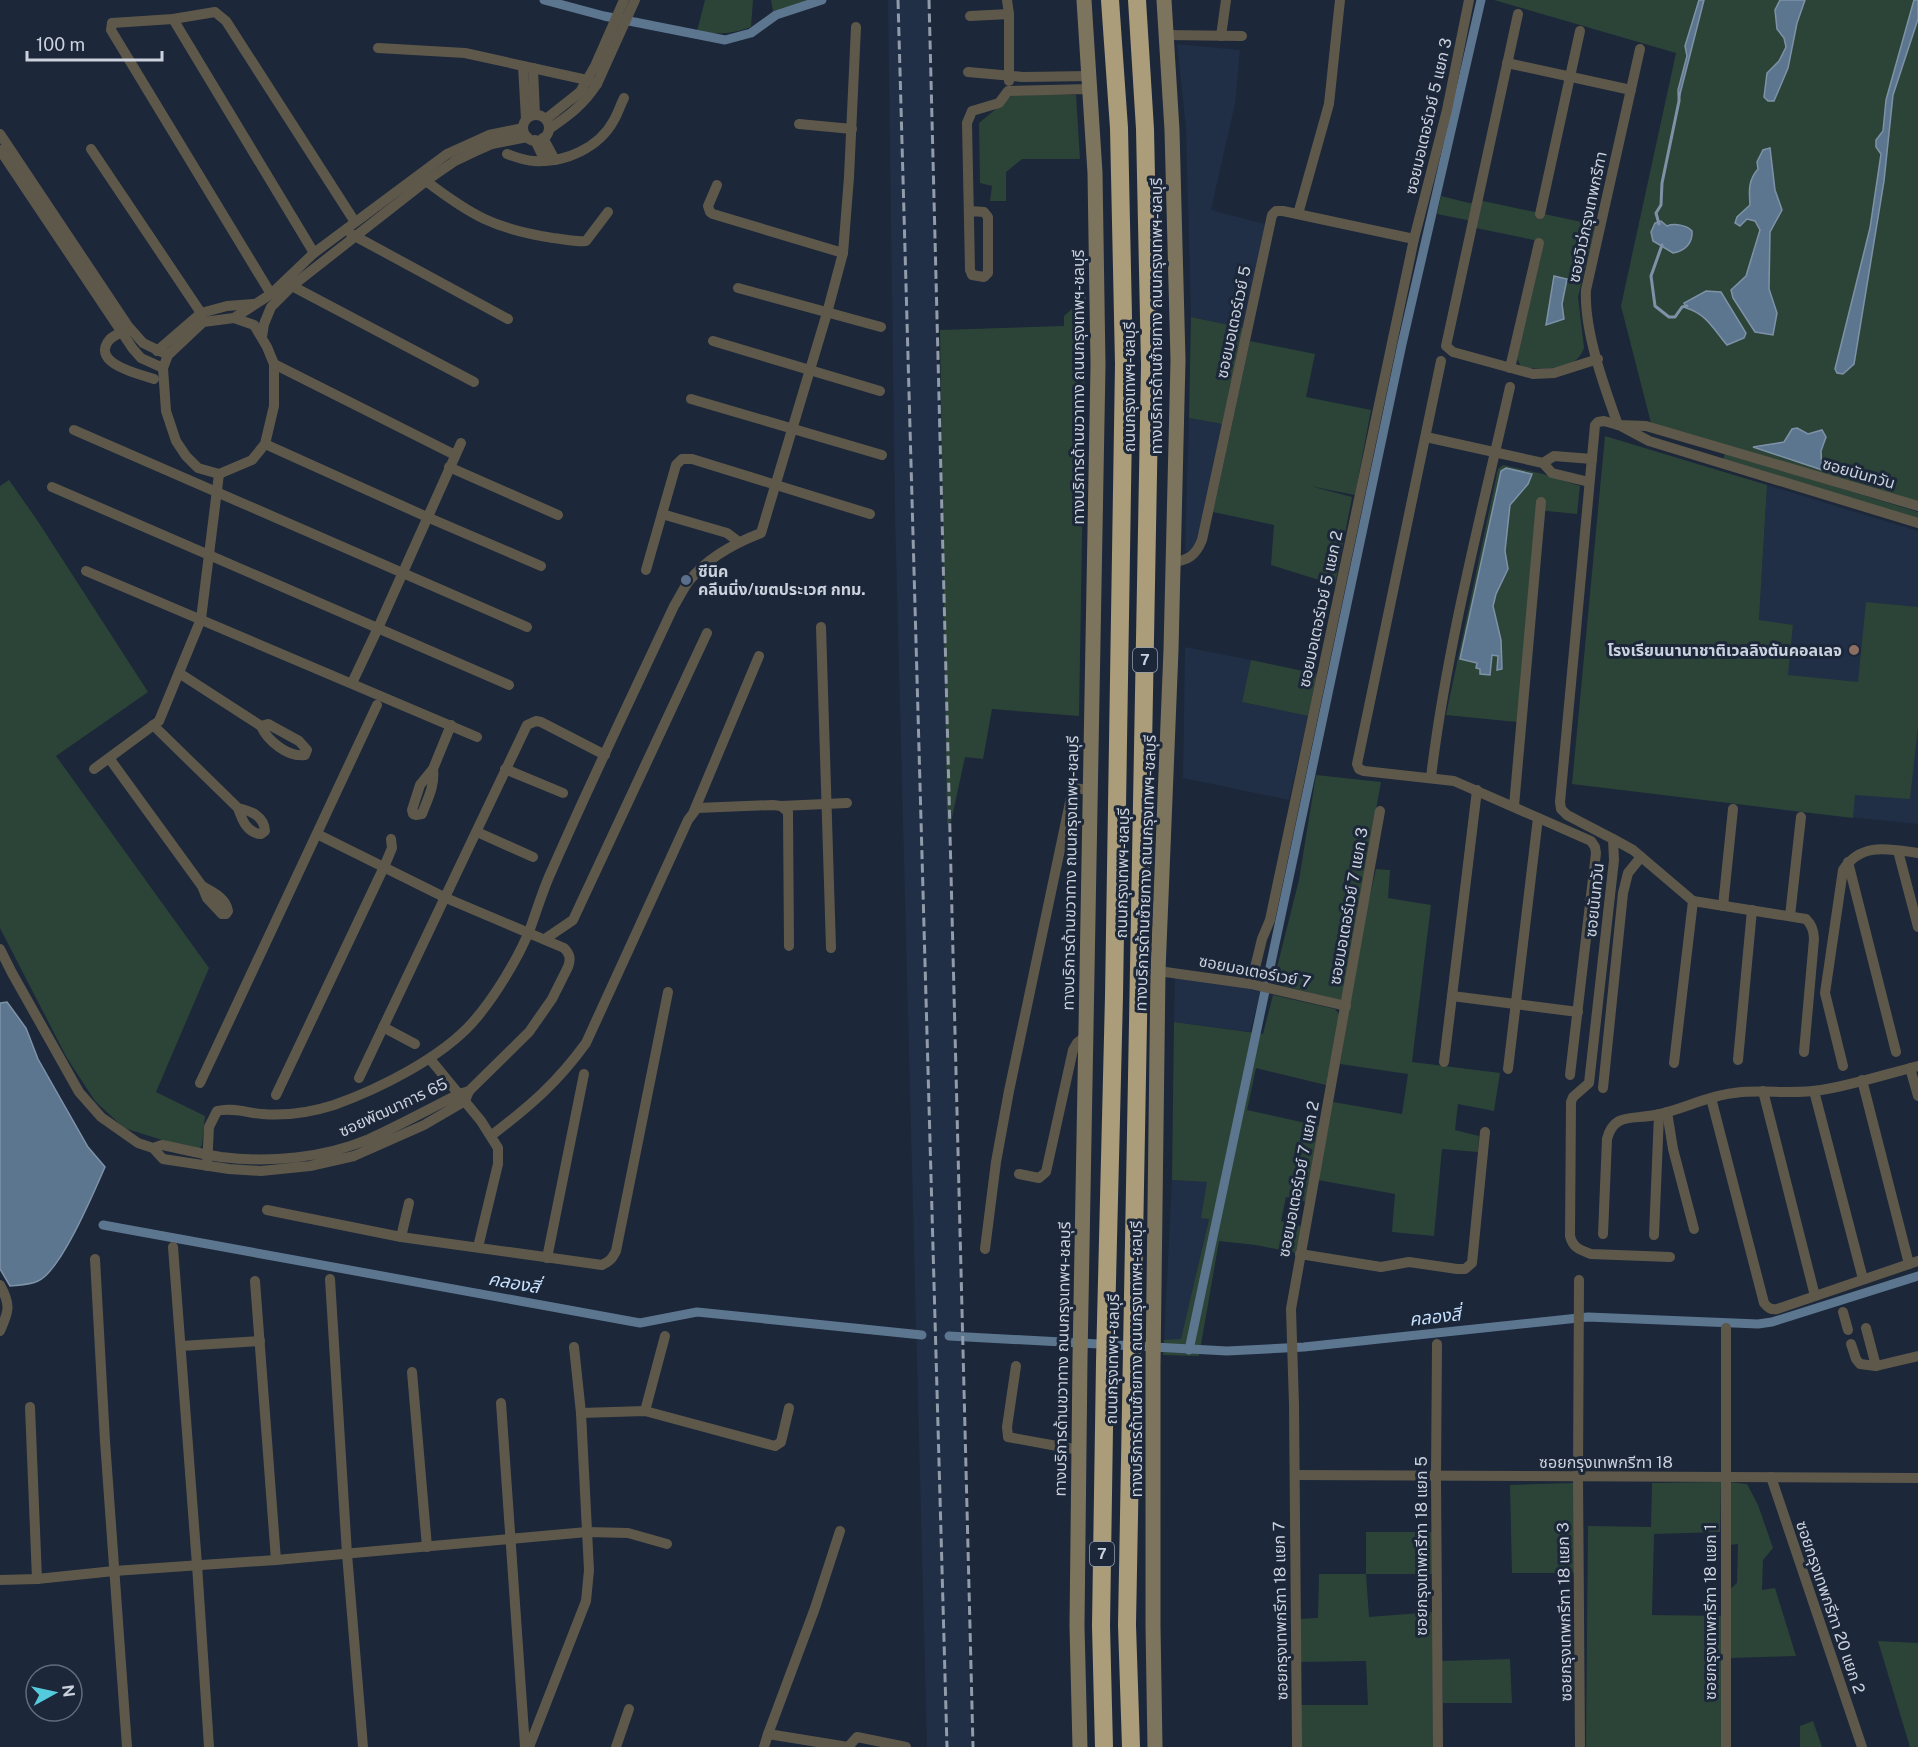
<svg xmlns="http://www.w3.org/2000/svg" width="1918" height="1747" font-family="'Public Sans','Noto Sans Thai',sans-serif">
	<rect width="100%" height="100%" fill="#1c2739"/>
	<g fill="#202e46">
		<polygon points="888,0 929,0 971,1747 927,1747 895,514"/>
		<polygon points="1177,44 1240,50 1235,104 1211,210 1265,224 1244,328 1191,317 1186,129"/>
		<polygon points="1189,418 1222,424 1197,544 1190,551 1185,551"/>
		<polygon points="1767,485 1918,531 1918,824 1780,810 1793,676 1787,675 1793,626 1759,621"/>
		<polygon points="1185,647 1251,660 1242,702 1308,716 1289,800 1183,778"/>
		<polygon points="1175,976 1261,990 1250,1032 1174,1022"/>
		<polygon points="1172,1180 1208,1182 1202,1218 1209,1218 1181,1340 1164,1340"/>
	</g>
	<g fill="#2c4437">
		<path d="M 705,0 L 753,0 L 751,27 C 732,34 717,35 697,31 Z"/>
		<polygon points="771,0 815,0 773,11"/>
		<polygon points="1494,0 1918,0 1918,502 1651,423 1621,306 1676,53"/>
		<polygon points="1015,93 1076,95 1080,159 1022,159 1006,172 1006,201 990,201 992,186 980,183 979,123"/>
		<path d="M 1441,196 L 1469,203 L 1483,201 L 1596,225 L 1578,297 L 1584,348 C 1582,352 1580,357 1576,360 C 1562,370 1539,369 1522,368 L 1517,359 L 1544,242 L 1476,228 L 1467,220 L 1437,214 Z"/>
		<polygon points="1086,296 1079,716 992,709 983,759 965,757 951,822 947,824 940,330 1064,326 1064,316"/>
		<polygon points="1191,317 1244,328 1222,424 1189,418"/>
		<polygon points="1250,341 1315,354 1306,397 1371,410 1355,495 1310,486 1352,497 1335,585 1271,565 1274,525 1213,512"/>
		<polygon points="1605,436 1767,485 1759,620 1793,625 1788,675 1858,682 1866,602 1918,607 1918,726 1910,799 1855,795 1853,818 1572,784"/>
		<polygon points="1725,453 1918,512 1918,519 1723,460"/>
		<polygon points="1503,465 1543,474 1580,486 1577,514 1538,510 1517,722 1446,715 1498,469"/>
		<polygon points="9,480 37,520 148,692 56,756 209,968 156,1092 205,1116 202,1145 200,1148 191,1149 124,1128 95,1101 67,1058 0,928 0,486"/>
		<polygon points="1251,660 1317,674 1308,716 1242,702"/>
		<polygon points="1316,775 1381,782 1342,1001 1273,983 1299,880"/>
		<polygon points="1376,869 1390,870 1388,898 1431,905 1412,1062 1500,1073 1494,1111 1458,1104 1455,1130 1479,1136 1478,1152 1442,1149 1434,1236 1392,1232 1395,1194 1318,1180 1333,1102 1402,1114 1408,1074 1340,1064 1362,930"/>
		<polygon points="1273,995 1335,1009 1340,1015 1326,1085 1256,1068 1247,1110 1319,1126 1307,1202 1286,1197 1281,1221 1301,1226 1296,1253 1256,1245 1219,1241 1199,1356 1163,1355 1164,1340 1181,1339 1209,1219 1201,1218 1207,1182 1172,1180 1174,1022 1263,1034"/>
		<polygon points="1721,1482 1720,1532 1654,1534 1652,1615 1721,1616 1722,1747 1586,1747 1588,1526 1651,1527 1652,1483"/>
		<polygon points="1728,1482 1747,1484 1758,1505 1773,1548 1763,1560 1762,1590 1775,1588 1796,1656 1728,1658 1728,1591 1737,1583 1738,1544 1729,1545"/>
		<polygon points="1574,1483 1576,1573 1512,1573 1510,1485"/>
		<polygon points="1366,1532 1434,1532 1434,1574 1366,1574 1369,1617 1433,1612 1436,1747 1299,1747 1299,1705 1368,1705 1366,1661 1298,1662 1299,1619 1318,1618 1319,1574 1366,1574"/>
		<polygon points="1878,1641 1918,1643 1918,1747 1910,1747"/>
		<polygon points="1510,1659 1512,1703 1443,1703 1442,1661"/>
		<polygon points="1813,1721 1822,1747 1800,1747 1800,1726"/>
	</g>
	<g fill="#5d7690" stroke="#7e92a7" stroke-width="1.5">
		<polygon points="1699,0 1704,0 1679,98 1678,90 1687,56 1685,46"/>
		<polygon points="1780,0 1805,0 1797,23 1788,68 1774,101 1768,101 1764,97 1767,73 1779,61 1786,47 1784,38 1777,29 1775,10"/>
		<polygon points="1914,0 1918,0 1918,19 1893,95 1884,181 1854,364 1843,374 1837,373 1835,369 1870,228 1881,154 1876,147 1876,140 1883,131 1886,100"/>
		<path d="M 1770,148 L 1775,190 L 1782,210 L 1770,232 L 1769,289 L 1777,313 L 1773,335 L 1755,332 L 1733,298 L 1731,290 L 1746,276 L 1760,230 L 1755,221 L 1747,219 L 1740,226 L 1735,223 L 1737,217 L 1750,205 C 1749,191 1748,180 1758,169 L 1757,162 L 1763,150 Z"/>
		<path d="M 1661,221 L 1667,226 C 1674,223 1687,225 1692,231 C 1693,243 1685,251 1673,253 L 1653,241 L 1651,232 L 1655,223 Z"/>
		<polygon points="1554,276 1567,279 1562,304 1564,319 1546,325"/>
		<path d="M 1706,291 L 1721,292 L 1746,333 L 1744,338 L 1727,345 C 1714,330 1707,314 1686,308 L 1684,303 Z"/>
		<polygon points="1797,428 1808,434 1822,430 1826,437 1821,451 1822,470 1753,447 1784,442 1792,429"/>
		<polygon points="1506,468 1532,474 1528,484 1510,505 1505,551 1508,569 1496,594 1493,606 1501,640 1502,669 1497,670 1498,656 1492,655 1490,675 1480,674 1480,669 1476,668 1477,663 1460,659 1501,471"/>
		<path d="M 7,1002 L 26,1028 L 38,1059 L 88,1147 L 105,1167 C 94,1192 61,1271 38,1281 C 30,1285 18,1285 10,1286 L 0,1269 L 0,1003 Z"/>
	</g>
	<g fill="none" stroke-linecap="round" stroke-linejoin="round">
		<g stroke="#7e92a7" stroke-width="3">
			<polyline points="1659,224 1656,213 1661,205 1662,183 1679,101 1679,93"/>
			<polyline points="1662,245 1651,276 1655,306 1669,317 1675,317 1682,307 1687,306"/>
		</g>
		<g stroke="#5d7690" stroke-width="9">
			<polyline points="544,0 604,16 725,40 751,33 776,15 822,0"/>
			<polyline points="103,1225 640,1323 697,1312 922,1335"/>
			<polyline points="949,1336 1227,1351 1304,1347 1588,1317 1758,1324 1772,1322 1918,1276"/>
			<polyline points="1189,1350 1402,344 1481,0"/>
		</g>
		<g stroke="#5e584b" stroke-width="10">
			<polyline points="1007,0 1009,14 1009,81"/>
			<polyline points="1518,14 1446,346 1453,352 1533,374 1554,373 1598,359"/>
			<polyline points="970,16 1009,14"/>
			<polyline points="173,19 314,253"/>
			<polyline points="1166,35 1242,36"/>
			<polyline points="1221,36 1226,0"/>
			<polyline points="378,48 465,53 587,80 597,84"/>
			<polyline points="1507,63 1631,90"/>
			<polyline points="523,66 526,119"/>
			<polyline points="533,68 535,115"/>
			<polyline points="968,72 1023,77 1090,76"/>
			<circle cx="536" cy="128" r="13"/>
			<polyline points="546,119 580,92 595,66 624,0"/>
			<polyline points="799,124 852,129"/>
			<path d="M 549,129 C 570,115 583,105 597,84 L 635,0"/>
			<polyline points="0,134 128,326 143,343 168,355"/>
			<polyline points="543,138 555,160"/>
			<polyline points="535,140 545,161"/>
			<polyline points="91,149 201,313 203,322"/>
			<polyline points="0,150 133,349 141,358 163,368"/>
			<path d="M 507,154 C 516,157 525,161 534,161 C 565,163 599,148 614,120 C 618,113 620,106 624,98"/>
			<path d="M 426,181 C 472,216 495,229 553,238 C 564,239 575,242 586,241 L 608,212"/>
			<polyline points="717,185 708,206 710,212 713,214 843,253"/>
			<polyline points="970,211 984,212 988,217 988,273 984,277 972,275 970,270 967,123 972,111 999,103 1008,91 1090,89"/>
			<polyline points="1298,214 1329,104 1340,0"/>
			<polyline points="1540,214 1580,31"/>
			<polyline points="351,234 508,319"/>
			<polyline points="292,286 474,382"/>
			<polyline points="738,288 881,327"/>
			<polyline points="271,294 111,30 112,23 173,19 215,12 226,21 355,222"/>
			<polygon points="234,318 254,325 267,347 274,364 274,406 265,444 252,460 219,474 198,468 186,456 176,441 166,411 163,368 168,355 203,322"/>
			<polyline points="234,318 271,294 314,253 447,154 489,135 523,128"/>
			<path d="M 126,328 C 121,333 115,335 110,339 C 89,363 139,374 154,379"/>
			<polyline points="262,337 264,324 271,307 292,286 426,181 455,161 474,152 492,144 527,137"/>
			<polyline points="713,341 880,391"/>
			<polyline points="157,351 201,313 227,306 253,304"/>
			<polyline points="1441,361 1357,764 1359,769 1364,771 1454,781 1591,841 1595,847 1596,853 1570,1075"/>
			<polyline points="274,364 455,455"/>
			<polyline points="1510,368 1539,243"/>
			<polyline points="691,399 882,455"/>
			<path d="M 1618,425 C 1604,386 1584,331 1586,290 L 1640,49"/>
			<polyline points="1621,426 1649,441 1918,523"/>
			<polyline points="74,430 527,627"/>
			<polyline points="1426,437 1543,463 1552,473 1589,482"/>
			<polyline points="265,444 427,517 541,566"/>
			<polyline points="1543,463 1554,456 1592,459"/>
			<polyline points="449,467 558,515"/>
			<polyline points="52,487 509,685"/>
			<polyline points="662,514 727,533 739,542"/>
			<path d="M 1172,562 C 1188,561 1196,555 1202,540 L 1272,215 L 1276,211 L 1283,211 L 1414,239"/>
			<polyline points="646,570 676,465 682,459 692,459 870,514"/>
			<polyline points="86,571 477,737"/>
			<polyline points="821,627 831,948"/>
			<path d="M 179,673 L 261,726 C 267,740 288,758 305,755 L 307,750 L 299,741 L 268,724 L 261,726"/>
			<polyline points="352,683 378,628 461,443"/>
			<path d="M 153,725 L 238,808 C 242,820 247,833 261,834 L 265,831 C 264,816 251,811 238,808"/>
			<path d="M 109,758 L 202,886 L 207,898 L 222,914 L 226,914 L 228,911 C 226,898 213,892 202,886"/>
			<polyline points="94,769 159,721 201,619 219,474"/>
			<path d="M 433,769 C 435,786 428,798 422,814 L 416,815 L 413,814 L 412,810 L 420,785 L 433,769 L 451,725"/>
			<polyline points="505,769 563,793"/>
			<path d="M 1431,777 C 1447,645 1481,516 1510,387"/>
			<polyline points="781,806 847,803"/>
			<polyline points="1514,806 1541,502"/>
			<polyline points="694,811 759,656"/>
			<polyline points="477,832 533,857"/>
			<path d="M 317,834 L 446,898 L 564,948 C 570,954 571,959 568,967 L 552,999 L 529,1032 L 469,1091"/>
			<path d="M 1613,839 L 1633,850 L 1693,901 L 1806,919 C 1812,925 1814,931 1814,939 L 1804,1052"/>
			<polyline points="1898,851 1918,927"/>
			<polyline points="1848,862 1896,1052"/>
			<polyline points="1723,906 1733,809"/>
			<polyline points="1790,916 1801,817"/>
			<polyline points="545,939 573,920 707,633"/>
			<path d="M 0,949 L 12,973 L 79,1092 L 101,1117 L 138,1143 L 153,1148 L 163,1159 L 229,1169 L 261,1171 L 310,1166 L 354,1156 L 424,1125 L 465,1101 L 469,1091 L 459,1094 C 429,1109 400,1125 369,1139 C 324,1158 269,1163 221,1157 C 201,1154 182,1149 162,1145 L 153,1148"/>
			<polyline points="1158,971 1251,984 1346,1006"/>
			<polyline points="1251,984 1262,939 1270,920 1414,239 1447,110 1469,0"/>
			<polyline points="1452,996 1578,1012"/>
			<polyline points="383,1027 415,1044"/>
			<polyline points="430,1059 481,1121 498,1148 498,1164 478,1247"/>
			<polyline points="1738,1060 1752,910"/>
			<polyline points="1444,1062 1477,790"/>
			<polyline points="1674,1063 1693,901"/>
			<path d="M 1843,1066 L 1825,993 L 1843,870 C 1861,842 1889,849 1918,853"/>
			<polyline points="1910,1068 1918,1096"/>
			<polyline points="1508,1069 1538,818"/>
			<polyline points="359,1078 527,725 536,721 541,722 605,755"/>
			<polyline points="1862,1080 1909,1264"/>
			<polyline points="200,1083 377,705"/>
			<polyline points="1603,1088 1623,893 1628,873 1641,857"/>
			<polyline points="1763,1091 1815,1296"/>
			<polyline points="1814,1091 1863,1279"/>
			<polyline points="276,1095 384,867 392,848 391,839"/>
			<path d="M 1711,1098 L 1764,1303 C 1768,1308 1771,1310 1777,1309 L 1918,1261"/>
			<polyline points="1667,1112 1673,1149 1694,1229"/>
			<path d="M 492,1135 C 530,1106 557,1083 586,1043 L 688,820 L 697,808 L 773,805 L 781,806 L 788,812 L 789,946"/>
			<path d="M 207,1166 L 209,1127 L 217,1111 C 232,1107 247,1113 262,1114 C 285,1116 312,1112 334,1105 C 379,1089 441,1058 473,1022 C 494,998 518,959 530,929 C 537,910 543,889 552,870 C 591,781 633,694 674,606 C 679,598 683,589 689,581 C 707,558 735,543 761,533 L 827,313 L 843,253 L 849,177 L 856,27"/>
			<polyline points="1019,1174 1039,1178 1046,1172 1073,1050 1077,1043 1086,1036"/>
			<path d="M 267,1210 L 401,1237 L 602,1265 C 610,1261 612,1259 616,1251 L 668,992"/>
			<path d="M 1603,1234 L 1607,1139 C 1614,1112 1633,1120 1655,1115 C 1682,1110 1706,1096 1734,1093 C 1763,1089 1792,1095 1821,1090 C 1853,1085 1886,1074 1918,1066"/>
			<polyline points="1654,1235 1659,1114"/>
			<polyline points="401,1237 409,1203"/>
			<polyline points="173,1247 197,1565 209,1747"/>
			<polyline points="985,1249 996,1162 1009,1091 1073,788 1090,790"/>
			<polyline points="1300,1254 1381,1267 1409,1262 1457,1269 1465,1269 1472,1263 1485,1132"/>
			<path d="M 1670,1257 L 1591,1254 C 1580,1250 1573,1248 1570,1236 L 1571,1102 L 1573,1097 L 1589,1083 L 1614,860 L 1613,839 L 1567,815 L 1561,809 L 1560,802 L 1595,425 L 1598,422 L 1604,421 L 1618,425 L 1646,426 L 1918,506"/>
			<polyline points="547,1258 584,1074"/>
			<polyline points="95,1259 105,1441 127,1747"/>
			<polyline points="330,1279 347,1554 363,1747"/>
			<polyline points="1579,1280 1578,1476 1580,1747"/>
			<polyline points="255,1281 276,1560"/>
			<path d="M 0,1285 C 11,1305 9,1311 0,1331"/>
			<polyline points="1843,1312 1848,1330"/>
			<polyline points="1726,1328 1726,1747"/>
			<polyline points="1866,1328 1876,1366 1918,1356"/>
			<polyline points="1437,1344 1436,1476 1438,1747"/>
			<polyline points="1851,1344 1856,1359 1860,1364 1876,1366"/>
			<polyline points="181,1346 260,1341"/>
			<polyline points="1016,1366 1007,1427 1008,1437 1079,1450"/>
			<polyline points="412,1372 427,1547"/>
			<polyline points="501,1403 525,1747"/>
			<polyline points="30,1407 37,1579"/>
			<polyline points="645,1411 665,1336"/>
			<polyline points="581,1413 645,1411 775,1446 781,1442 789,1408"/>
			<polyline points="1295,1475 1918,1478"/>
			<polyline points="1771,1477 1862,1747"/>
			<polyline points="840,1531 815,1608 768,1734 848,1747"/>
			<polyline points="0,1580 37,1579 114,1571 276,1560 587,1532 628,1533 667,1544"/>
			<polyline points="529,1747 586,1601 589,1570 581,1413 574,1347"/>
			<polyline points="616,1747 629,1709"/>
			<polyline points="764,1747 768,1734"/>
			<polyline points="848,1747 857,1737 906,1747"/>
			<polyline points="1297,1747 1294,1405 1291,1309 1380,811"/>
		</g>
		<g stroke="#7d745e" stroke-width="15">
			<polyline points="1080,1747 1077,1626 1080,1359 1098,365 1095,173 1084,0"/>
			<polyline points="1155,1747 1153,1626 1153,1366 1158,971 1171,650 1178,360 1172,130 1164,0"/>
		</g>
		<g stroke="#ab9c7a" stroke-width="18">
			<polyline points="1104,1747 1101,1626 1105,1362 1114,996 1124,364 1119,128 1110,0"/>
			<polyline points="1131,1747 1127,1625 1150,365 1145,129 1137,0"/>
		</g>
		<g stroke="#929ba9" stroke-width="3" stroke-dasharray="9 4.5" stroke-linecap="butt">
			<polyline points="898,0 947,1747"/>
			<polyline points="929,0 973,1747"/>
		</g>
	</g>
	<circle fill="#5c6f8a" stroke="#1c2739" stroke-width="2" cx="686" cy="580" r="6"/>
	<circle fill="#8d6e63" stroke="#1c2739" stroke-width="2" cx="1854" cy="650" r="6"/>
	<g text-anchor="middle" stroke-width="6" stroke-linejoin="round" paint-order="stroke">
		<g fill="#1c2739" stroke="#969fac" stroke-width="1.5">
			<rect x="1133" y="648" width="24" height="24" rx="4.5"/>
			<rect x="1090" y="1542" width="24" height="24" rx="4.5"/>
		</g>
		<g font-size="15" font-weight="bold" fill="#cbd2de">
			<text x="1145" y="665">7</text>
			<text x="1102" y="1559">7</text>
		</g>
		<g font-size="16" fill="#cbd2de" stroke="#1c2739">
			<text transform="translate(1428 116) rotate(-77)" y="6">ซอยมอเตอร์เวย์ 5 แยก 3</text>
			<text transform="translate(1587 217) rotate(-78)" y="6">ซอยวิเว่กรุงเทพกรีฑา</text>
			<text transform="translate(1156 316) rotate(-90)" y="6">ทางบริการด้านซ้ายทาง ถนนกรุงเทพฯ-ชลบุรี</text>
			<text transform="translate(1233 322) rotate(-78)" y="6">ซอยมอเตอร์เวย์ 5</text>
			<text transform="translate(1078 387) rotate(-90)" y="6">ทางบริการด้านขวาทาง ถนนกรุงเทพฯ-ชลบุรี</text>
			<text transform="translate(1129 387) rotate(-90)" y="6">ถนนกรุงเทพฯ-ชลบุรี</text>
			<text transform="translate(1859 473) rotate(16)" y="6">ซอยนันทวัน</text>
			<text transform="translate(1320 609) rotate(-78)" y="6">ซอยมอเตอร์เวย์ 5 แยก 2</text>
			<text transform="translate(1070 873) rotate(-89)" y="6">ทางบริการด้านขวาทาง ถนนกรุงเทพฯ-ชลบุรี</text>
			<text transform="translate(1122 873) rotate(-89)" y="6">ถนนกรุงเทพฯ-ชลบุรี</text>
			<text transform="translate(1145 873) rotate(-88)" y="6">ทางบริการด้านซ้ายทาง ถนนกรุงเทพฯ-ชลบุรี</text>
			<text transform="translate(1594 900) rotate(-84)" y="6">ซอยนันทวัน</text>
			<text transform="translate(1348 906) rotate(-80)" y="6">ซอยมอเตอร์เวย์ 7 แยก 3</text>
			<text transform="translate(1255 971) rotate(11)" y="6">ซอยมอเตอร์เวย์ 7</text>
			<text transform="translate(393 1107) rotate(-25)" y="6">ซอยพัฒนาการ 65</text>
			<text transform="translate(1298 1179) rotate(-79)" y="6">ซอยมอเตอร์เวย์ 7 แยก 2</text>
			<text transform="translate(1062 1359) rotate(-89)" y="6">ทางบริการด้านขวาทาง ถนนกรุงเทพฯ-ชลบุรี</text>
			<text transform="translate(1112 1359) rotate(-89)" y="6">ถนนกรุงเทพฯ-ชลบุรี</text>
			<text transform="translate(1136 1359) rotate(-90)" y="6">ทางบริการด้านซ้ายทาง ถนนกรุงเทพฯ-ชลบุรี</text>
			<text x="1606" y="1468">ซอยกรุงเทพกรีฑา 18</text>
			<text transform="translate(1421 1546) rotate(-90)" y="6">ซอยกรุงเทพกรีฑา 18 แยก 5</text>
			<text transform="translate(1831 1607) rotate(71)" y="6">ซอยกรุงเทพกรีฑา 20 แยก 2</text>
			<text transform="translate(1280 1611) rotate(-91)" y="6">ซอยกรุงเทพกรีฑา 18 แยก 7</text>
			<text transform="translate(1564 1612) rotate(-91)" y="6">ซอยกรุงเทพกรีฑา 18 แยก 3</text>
			<text transform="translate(1710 1612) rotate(-90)" y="6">ซอยกรุงเทพกรีฑา 18 แยก 1</text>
		</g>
		<g font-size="16" font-weight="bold" fill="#cbd2de" stroke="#1c2739" text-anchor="start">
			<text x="698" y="577">ซีนิค<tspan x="698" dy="18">คลีนนิ่ง/เขตประเวศ กทม.</tspan></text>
			<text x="1842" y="656" text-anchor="end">โรงเรียนนานาชาติเวลลิงตันคอลเลจ</text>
		</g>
		<g font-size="18" font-style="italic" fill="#c7e2fe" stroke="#1c2739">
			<text transform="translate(514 1283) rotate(10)" y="6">คลองสี่</text>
			<text transform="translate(1435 1317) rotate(-6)" y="6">คลองสี่</text>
		</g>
	</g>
	<g transform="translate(54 1693) rotate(82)"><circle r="28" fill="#1c2739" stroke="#626b7b" stroke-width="1.5"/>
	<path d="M0-4.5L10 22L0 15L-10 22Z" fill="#54cadd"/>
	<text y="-9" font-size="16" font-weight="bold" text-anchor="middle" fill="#cbd2de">N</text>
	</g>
	<path d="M27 51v9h135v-9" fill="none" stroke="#cbd2de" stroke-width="3"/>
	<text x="36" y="51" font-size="18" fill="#cbd2de" stroke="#1c2739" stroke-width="4.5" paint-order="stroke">100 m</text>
</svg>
